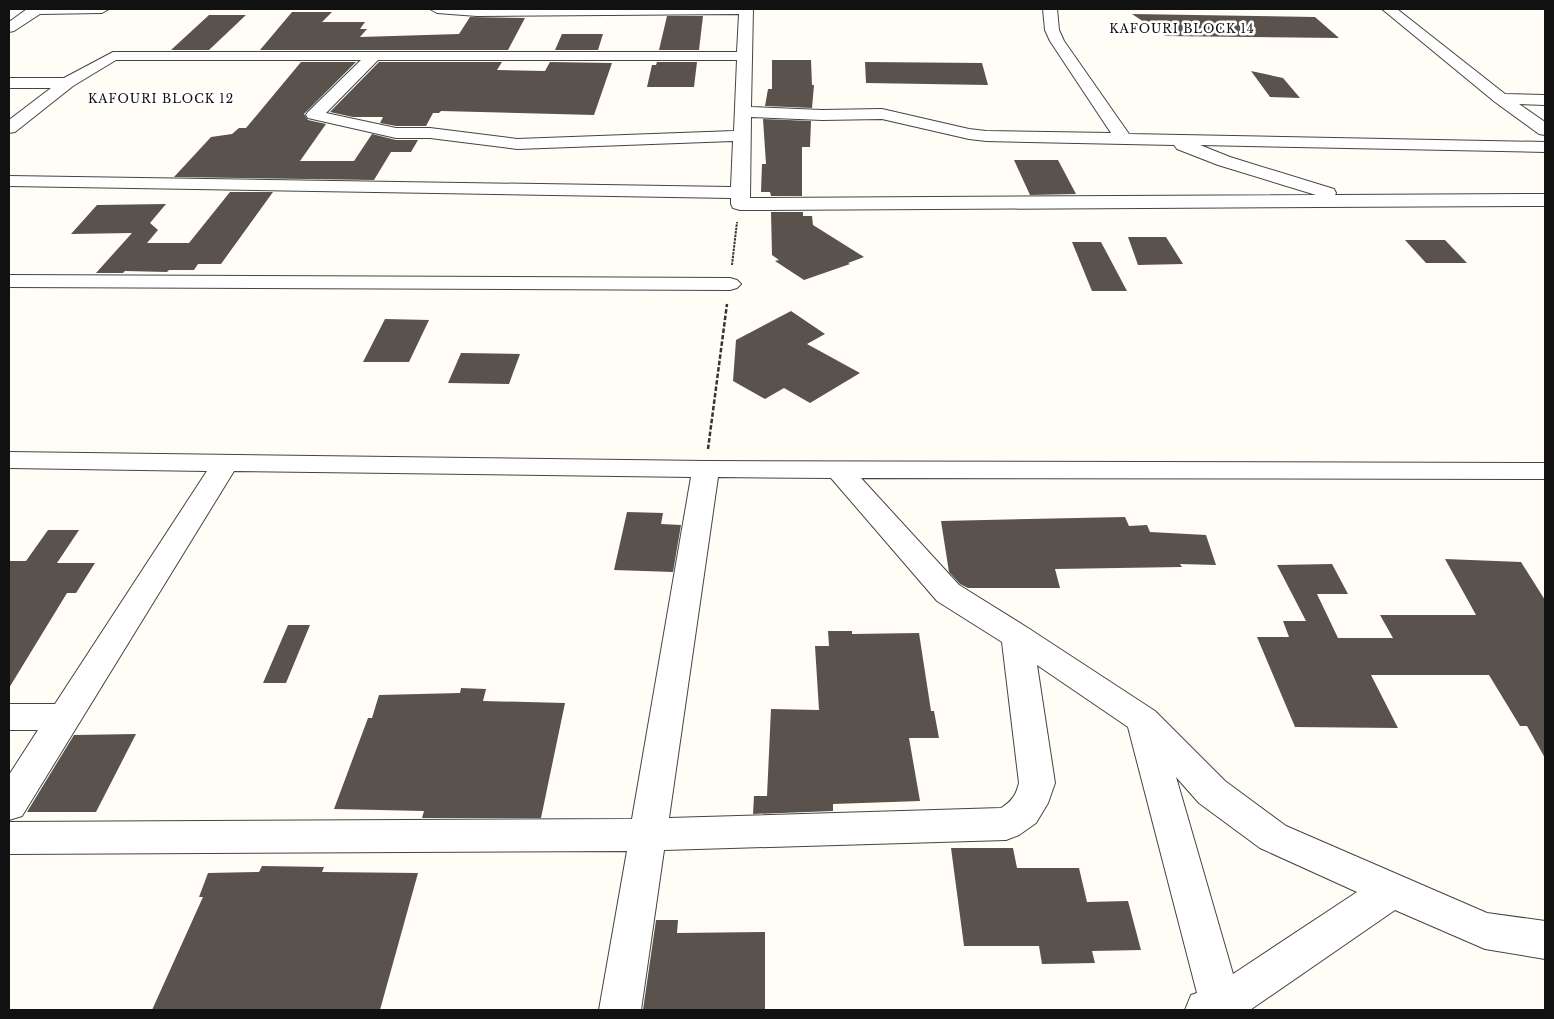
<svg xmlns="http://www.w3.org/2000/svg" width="1554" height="1019" font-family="'Libre Baskerville',serif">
	<rect width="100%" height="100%" fill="#fffdf5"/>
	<g fill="#5a524d">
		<polygon points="292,12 332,12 322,22 365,22 360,29 367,29 360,37 459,34 470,17 525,18 508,50 260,50"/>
		<polygon points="1132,14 1315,17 1339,38 1165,36"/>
		<polygon points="209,15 246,15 209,50 171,50"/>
		<polygon points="667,16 703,16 699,50 659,50"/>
		<polygon points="562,34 603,34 598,50 555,50"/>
		<polygon points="772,60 811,60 812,85 814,85 812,108 765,106 768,89 772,89"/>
		<polygon points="301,62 356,62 304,114 308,120 326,124 300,161 354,161 372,134 396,140 418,140 411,152 391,152 374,180 174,177 211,137 232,134 239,128 246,128"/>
		<polygon points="379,62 502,62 497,70 545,71 550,62 612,63 594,115 441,111 439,113 433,113 426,126 396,126 380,123 383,117 353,117 330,112"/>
		<polygon points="657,62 697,62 694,87 647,87 652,65 656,65"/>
		<polygon points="865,62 982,63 988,85 866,83"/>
		<polygon points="1251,71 1283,78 1300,98 1270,97"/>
		<polygon points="763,119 811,121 810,147 802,147 802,196 771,196 770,192 761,192 762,164 766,164"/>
		<polygon points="1014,160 1058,160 1076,194 1030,195"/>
		<polygon points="230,192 273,192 221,264 198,264 194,270 169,270 167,272 125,271 123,273 96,273 132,233 71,234 97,205 166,204 150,223 158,230 147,243 189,243"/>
		<polygon points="771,212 803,212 803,216 812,216 813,225 864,257 848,263 850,264 804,280 775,261 779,260 772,255"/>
		<polygon points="1128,237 1166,237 1183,264 1138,265"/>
		<polygon points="1405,240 1445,240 1467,263 1426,263"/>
		<polygon points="1072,242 1101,242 1127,291 1092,291"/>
		<polygon points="791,311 825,334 807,344 860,373 810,403 784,388 765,399 733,381 736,340"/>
		<polygon points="385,319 429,320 409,362 363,362"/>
		<polygon points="461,353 520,354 509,384 448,383"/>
		<polygon points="627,512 663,513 661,524 681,525 673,572 614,570"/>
		<polygon points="1125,517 1129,526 1147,525 1150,532 1206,535 1216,565 1180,564 1182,567 1055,569 1060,588 968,588 960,584 949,572 941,521"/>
		<polygon points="48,530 79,530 57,563 95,563 76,593 67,593 9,688 9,561 26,561"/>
		<polygon points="1445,559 1521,562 1545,600 1545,758 1527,726 1520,726 1489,675 1371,675 1398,728 1295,727 1257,637 1289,637 1283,621 1306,621 1277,565 1332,564 1348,594 1317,594 1338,638 1393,638 1380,615 1476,615"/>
		<polygon points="288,625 310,625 286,683 263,683"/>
		<polygon points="828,631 852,631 852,634 919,633 931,711 934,711 939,738 909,738 920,801 833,804 833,811 753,814 754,796 767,796 771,709 819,710 815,646 829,646"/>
		<polygon points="461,688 486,689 483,701 565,703 541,818 422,818 424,811 334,809 368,718 372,718 379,695 460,693"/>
		<polygon points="136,734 96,812 27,812 74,735"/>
		<polygon points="951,848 1013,848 1017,868 1079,868 1087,902 1128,901 1141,950 1092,951 1095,963 1042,964 1039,946 964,946"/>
		<polygon points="262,866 324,867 322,872 418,873 380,1010 152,1010 203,897 199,897 208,873 259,872"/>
		<polygon points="656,920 678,920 677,933 765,932 765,1010 643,1010"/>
	</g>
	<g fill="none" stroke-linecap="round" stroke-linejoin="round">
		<defs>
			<g id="minor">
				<polygon points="27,9 109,9 102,13 40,14 14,31 9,32 9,22"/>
				<path d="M 430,9 L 753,9 L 751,107 L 822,110 L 882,109 L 969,129 L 986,131 L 1111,133 L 1050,41 L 1045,30 L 1043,9 L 1057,9 L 1059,30 L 1064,41 L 1129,134 L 1545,142 L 1545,152 L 1200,145 L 1230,157 L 1334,189 L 1336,193 L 1335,195 L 1545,194 L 1545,206 L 740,210 L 733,208 L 731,204 L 731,198 L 9,186 L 9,176 L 731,187 L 733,141 L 517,149 L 430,138 L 396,138 L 308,118 L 306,115 L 308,112 L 361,60 L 116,60 L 73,86 L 15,132 L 9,133 L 9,120 L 51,88 L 9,88 L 9,78 L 64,78 L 113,52 L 737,52 L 739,14 L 477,16 L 437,13 ZM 378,60 L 737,60 L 734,131 L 517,139 L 430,128 L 396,128 L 326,113 ZM 751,117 L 822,120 L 882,119 L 969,139 L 986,141 L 1174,145 L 1177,149 L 1218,165 L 1316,195 L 750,198 Z"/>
				<polygon points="1382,9 1397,9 1505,94 1545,95 1545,105 1519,104 1545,122 1545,135 1539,134 1495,102"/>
				<polygon points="9,275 730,278 737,280 741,284 737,288 730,290 9,287"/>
				<path d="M 9,452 L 706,461 L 1545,463 L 1545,479 L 861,478 L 959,585 L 1028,628 L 1155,711 L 1225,781 L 1286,826 L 1487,913 L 1545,921 L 1545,959 L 1485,949 L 1395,910 L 1250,1010 L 1185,1010 L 1191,995 L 1197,993 L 1128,727 L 1037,665 L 1055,783 L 1048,803 L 1036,823 L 1019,835 L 1006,840 L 664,850 L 641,1010 L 599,1010 L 627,851 L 9,854 L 9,822 L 632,819 L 691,477 L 234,471 L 22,816 L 9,820 L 9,775 L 38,730 L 9,730 L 9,704 L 55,704 L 207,471 L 9,468 ZM 718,477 L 831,478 L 937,601 L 1002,642 L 1019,783 C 1016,795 1012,801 1001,808 L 669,818 ZM 1176,777 L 1199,803 L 1260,848 L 1357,892 L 1233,974 Z"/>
			</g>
		</defs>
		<use href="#minor" stroke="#444" stroke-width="2"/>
		<polyline stroke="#333" stroke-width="2" stroke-dasharray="2.5 1" stroke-linecap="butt" points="732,265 737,222"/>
		<polyline stroke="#333" stroke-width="2.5" stroke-dasharray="4.5 2" stroke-linecap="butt" points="708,449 727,304"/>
		<use href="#minor" fill="#fff" fill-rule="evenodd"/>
	</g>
	<g text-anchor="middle" stroke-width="5" stroke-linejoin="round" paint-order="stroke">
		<g font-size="12" letter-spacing="1" fill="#111" stroke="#fff">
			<text x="1182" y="33">KAFOURI BLOCK 14</text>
			<text x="161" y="103">KAFOURI BLOCK 12</text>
		</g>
	</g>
	<rect width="1554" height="1019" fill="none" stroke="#111111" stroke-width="20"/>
</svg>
